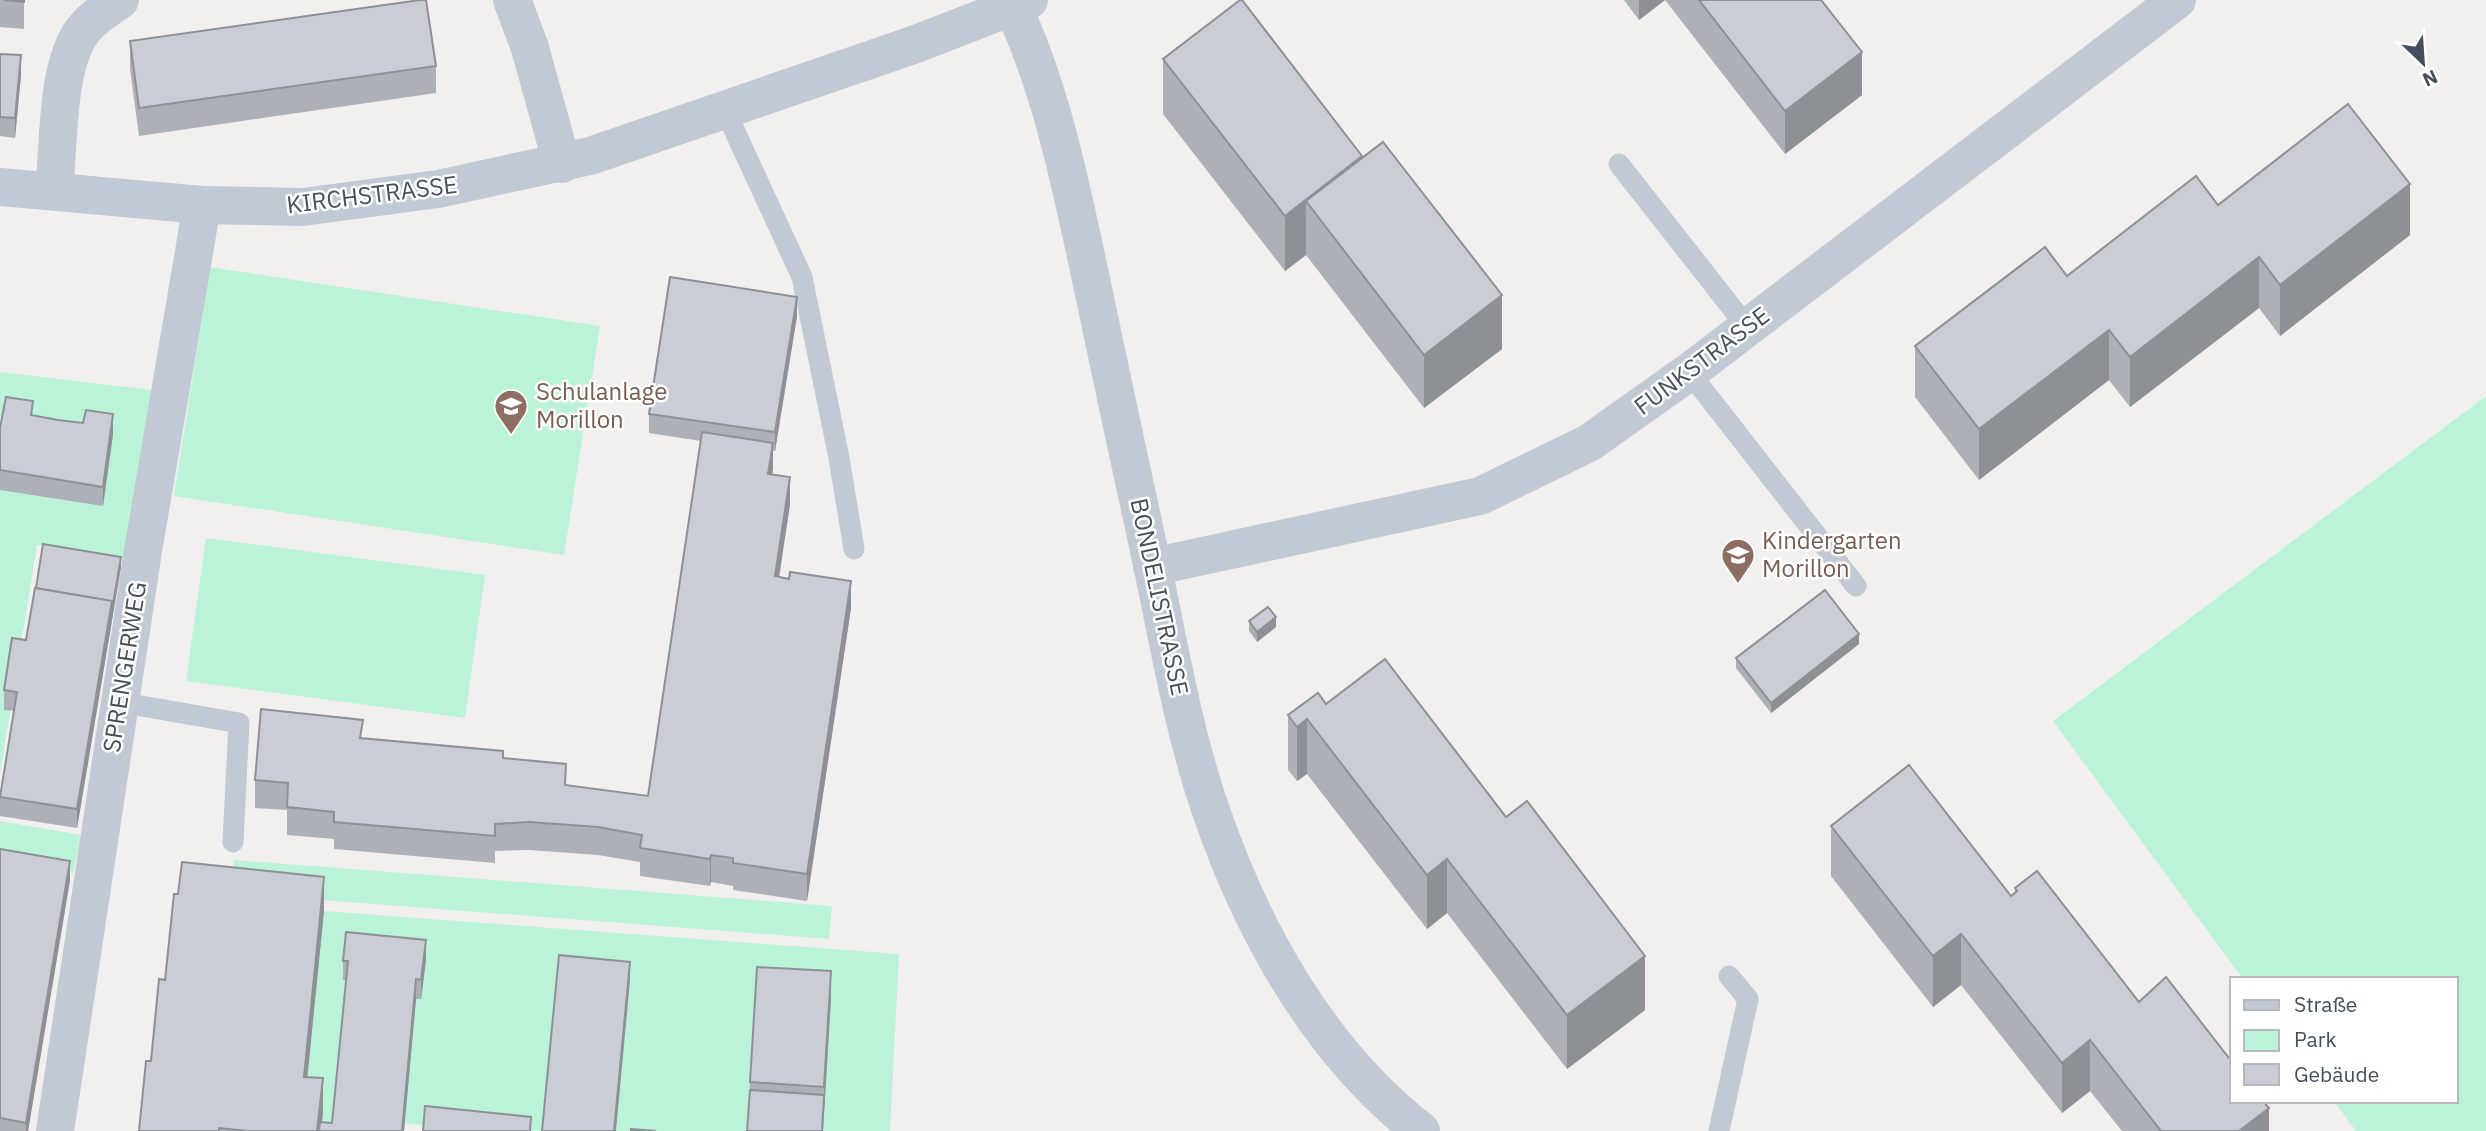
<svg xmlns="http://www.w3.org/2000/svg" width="2486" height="1131" font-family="'IBM Plex Sans',sans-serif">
	<rect width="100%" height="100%" fill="#f2efef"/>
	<g fill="#baf3d8">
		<polygon points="210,267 600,326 564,555 174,496"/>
		<polygon points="0,372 160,391 135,560 37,545 0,774"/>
		<polygon points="2486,396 2486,1131 2356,1131 2334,1101 2456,1101 2456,979 2243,979 2053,721"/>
		<polygon points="206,538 485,575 465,718 186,681"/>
		<polygon points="0,821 81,835 73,873 0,863"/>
		<polygon points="234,860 832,906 829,939 231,893"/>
		<polygon points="324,911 899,954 890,1131 823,1131 831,999 748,1131 616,1131 630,981 543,1131 480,1131 403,1123 416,999 421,999 346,952 343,979 348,980 333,1131 304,1111"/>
	</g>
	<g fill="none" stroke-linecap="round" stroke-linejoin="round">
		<g stroke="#c1c9d5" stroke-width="21">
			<polyline points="725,110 802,277 839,458 854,549"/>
			<polyline points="1619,164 1747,327"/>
			<polyline points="1689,372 1856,586"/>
			<polyline points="119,702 239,723 233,842"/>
			<polyline points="1719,1131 1748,999 1729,976"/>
		</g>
		<g stroke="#c1c9d5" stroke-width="38">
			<polyline points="512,0 530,48 562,164"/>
			<path d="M 1013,7 C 1051,90 1069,177 1088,265 C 1109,365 1130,464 1152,564 C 1169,645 1183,729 1210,808 C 1251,929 1319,1052 1421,1131"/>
			<path d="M 54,191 C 59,147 56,74 79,36 C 89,20 105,10 120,0"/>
			<polyline points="1152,567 1480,496 1589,443 1689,372 2177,0"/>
			<polyline points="55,1131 143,551 202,205"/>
		</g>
		<polyline stroke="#c1c9d5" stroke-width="38" points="0,187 202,205 303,207 438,189 590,156 916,44 1029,0"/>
	</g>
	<g fill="#aeb0b7">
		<polygon points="0,0 24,0 24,29 0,27"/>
		<polygon points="1624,0 1665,0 1639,20"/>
		<polygon points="1665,0 1821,0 1862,95 1785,154"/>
		<polygon points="130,41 436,66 436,93 139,136 130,69"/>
		<polygon points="0,54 21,75 15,138 0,136"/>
		<polygon points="1163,59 1362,158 1502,349 1424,408 1306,255 1285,271 1163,114"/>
		<polygon points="2218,205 2410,235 2280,336 2259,308 2130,407 2109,380 1979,480 1915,397 1915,346"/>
		<polygon points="797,316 775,451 773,451 772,474 790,504 779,577 851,608 807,901 733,890 733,886 711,882 710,886 640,876 640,862 598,855 529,850 495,851 495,863 334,849 334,839 287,835 287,810 255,808 255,780 363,739 503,758 566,785 648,796 701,441 649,433 649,414"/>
		<polygon points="33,416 113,434 103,506 0,490 0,428"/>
		<polygon points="121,567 77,828 0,816 0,796 14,711 4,710 4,690 26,640"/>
		<polygon points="1249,621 1276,627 1257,642 1249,631"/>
		<polygon points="1859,644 1771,713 1736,668 1736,658"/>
		<polygon points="1326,704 1645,1010 1567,1069 1447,913 1427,929 1307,774 1297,781 1288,770 1288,715"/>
		<polygon points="1831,826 2011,896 2015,892 2015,888 2139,1002 2269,1131 2122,1131 2090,1091 2062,1113 1961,985 1933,1007 1831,876"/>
		<polygon points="0,849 70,880 28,1131 0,1131"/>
		<polygon points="324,911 307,1077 323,1112 322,1122 332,1123 346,980 343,980 343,961 426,960 421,999 416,999 404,1131 139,1131 165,980"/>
		<polygon points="757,967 831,999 823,1131 747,1131"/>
	</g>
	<g fill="#8d9095">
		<polygon points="1639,0 1665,0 1639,20"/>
		<polygon points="1862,52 1862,95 1785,154 1785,111"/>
		<polygon points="21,55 21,75 15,138 15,118"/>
		<polygon points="1362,156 1362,211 1306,201 1306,255 1285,271 1285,216"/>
		<polygon points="2410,184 2410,235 2280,336 2280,285"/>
		<polygon points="2259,257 2259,308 2130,407 2130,357"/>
		<polygon points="1502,295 1502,349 1424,408 1424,355"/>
		<polygon points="797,297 797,316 775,451 775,432"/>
		<polygon points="2109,330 2109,380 1979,480 1979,429"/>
		<polygon points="113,414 113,434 103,506 103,487"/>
		<polygon points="773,443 773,470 768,501 768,474"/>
		<polygon points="790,477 790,504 775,604 775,576"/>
		<polygon points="121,557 121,567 77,828 77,809 112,601"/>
		<polygon points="851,581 851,608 807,901 807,874"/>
		<polygon points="1276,617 1276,627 1257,642 1257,632"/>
		<polygon points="1859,634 1859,644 1771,713 1771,703"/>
		<polygon points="1307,719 1307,774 1297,781 1297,727"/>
		<polygon points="711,855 711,882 710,886 710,859"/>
		<polygon points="1447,859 1447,913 1427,929 1427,875"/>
		<polygon points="70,861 70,880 28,1131 26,1131 26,1123"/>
		<polygon points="324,877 324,911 304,1111 304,1077"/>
		<polygon points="1961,934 1961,985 1933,1007 1933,956"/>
		<polygon points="426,940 426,960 421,999 421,980"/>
		<polygon points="1645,956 1645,1010 1567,1069 1567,1015"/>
		<polygon points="630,962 630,981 616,1131 614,1131"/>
		<polygon points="831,971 831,999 824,1114 824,1087"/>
		<polygon points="416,979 416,999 404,1131 402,1131"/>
		<polygon points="2090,1040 2090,1091 2062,1113 2062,1063"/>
		<polygon points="323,1078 323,1112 321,1131 317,1131"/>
		<polygon points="824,1095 823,1131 822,1131"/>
		<polygon points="2269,1108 2269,1131 2239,1131"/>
	</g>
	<g fill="#cacdd5" stroke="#8d9095" stroke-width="2">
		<polygon points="4,0 24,0 24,2"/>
		<polygon points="420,0 426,0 436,66 139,108 130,41"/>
		<polygon points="1240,0 1242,0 1362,156 1285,216 1163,59"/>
		<polygon points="1699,0 1821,0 1862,52 1785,111"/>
		<polygon points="0,54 21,55 15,118 0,117"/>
		<polygon points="2348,104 2410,184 2280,285 2259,257 2130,357 2109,330 1979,429 1915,346 2045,247 2067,276 2196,176 2218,205"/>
		<polygon points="1383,142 1502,295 1424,355 1306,201"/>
		<polygon points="670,277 797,297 775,432 649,414"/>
		<polygon points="6,397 33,401 31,415 58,420 83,423 86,410 113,414 103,487 0,470 0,428"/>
		<polygon points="702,432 773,443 768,474 790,477 775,576 789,579 790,572 851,581 807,874 733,863 733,858 711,855 710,859 640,848 642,835 598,827 529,822 495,824 495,836 334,822 334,812 287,807 288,783 255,780 261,709 363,720 360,738 503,751 503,758 566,764 565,785 648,796"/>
		<polygon points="43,544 121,557 112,610 112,601 36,588"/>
		<polygon points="35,588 112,601 77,809 0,797 17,692 4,690 12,638 26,640"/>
		<polygon points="1825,590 1859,634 1771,703 1736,658"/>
		<polygon points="1268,607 1276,617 1257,632 1249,621"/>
		<polygon points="1385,659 1506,817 1527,801 1645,956 1567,1015 1447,859 1427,875 1307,719 1297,727 1288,715 1318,693 1326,704"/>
		<polygon points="1909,765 2011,896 2017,891 2015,888 2037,871 2139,1002 2166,977 2232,1062 2232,1101 2263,1101 2269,1108 2239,1131 2161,1131 2090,1040 2062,1063 1961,934 1933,956 1831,826"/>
		<polygon points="0,849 70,861 26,1123 0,1118"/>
		<polygon points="182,862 324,877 304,1077 323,1078 317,1131 248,1131 219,1128 219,1131 139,1131 146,1061 151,1061 159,979 165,980 174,894 178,894"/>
		<polygon points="346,932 426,940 421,980 416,979 402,1131 319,1131 320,1122 332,1123 348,961 343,961"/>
		<polygon points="559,955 630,962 614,1131 542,1131"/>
		<polygon points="757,967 831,971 824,1087 750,1082"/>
		<polygon points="750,1090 824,1095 822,1131 747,1131"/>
		<polygon points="425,1106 531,1117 530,1131 423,1131"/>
		<polygon points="631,1129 656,1131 631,1131"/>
	</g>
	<defs>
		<symbol id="school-pin" viewBox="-11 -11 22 30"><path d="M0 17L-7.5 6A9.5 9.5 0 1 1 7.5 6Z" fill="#8d6e63" stroke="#fff"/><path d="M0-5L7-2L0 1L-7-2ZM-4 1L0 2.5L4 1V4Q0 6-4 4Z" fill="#fff"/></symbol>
	</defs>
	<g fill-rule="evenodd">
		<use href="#school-pin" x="492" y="387" width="38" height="52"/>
		<use href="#school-pin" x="1719" y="536" width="38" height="52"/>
	</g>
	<g text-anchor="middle" stroke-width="5" stroke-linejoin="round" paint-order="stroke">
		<g font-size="24" fill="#454f5e" stroke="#fff">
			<text transform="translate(372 195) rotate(-7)" y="8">KIRCHSTRASSE</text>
			<text transform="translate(1702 361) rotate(-37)" y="8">FUNKSTRASSE</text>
			<text transform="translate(1159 597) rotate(78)" y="8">BONDELISTRASSE</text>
			<text transform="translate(125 667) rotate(-81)" y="8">SPRENGERWEG</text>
		</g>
		<g font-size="24" fill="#785e54" stroke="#fff" text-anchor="start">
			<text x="536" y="400">Schulanlage<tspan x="536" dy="28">Morillon</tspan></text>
			<text x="1762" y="549">Kindergarten<tspan x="1762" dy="28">Morillon</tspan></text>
		</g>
	</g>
	<rect x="2230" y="977" width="228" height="126" fill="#ffffff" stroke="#b5b9bf" stroke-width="2"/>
	<rect x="2244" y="1000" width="35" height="10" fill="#c1c9d5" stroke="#b5b9bf" stroke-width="2"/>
	<text x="2294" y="1012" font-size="21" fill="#454f5e">Straße</text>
	<rect x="2244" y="1030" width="35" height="21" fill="#baf3d8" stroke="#b5b9bf" stroke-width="2"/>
	<text x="2294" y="1047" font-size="21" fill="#454f5e">Park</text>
	<rect x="2244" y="1064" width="35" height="21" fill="#cacdd5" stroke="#b5b9bf" stroke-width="2"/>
	<text x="2294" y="1082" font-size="21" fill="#454f5e">Gebäude</text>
	<g transform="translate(2423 63) rotate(155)" stroke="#ffffff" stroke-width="5" paint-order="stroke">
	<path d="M0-5L12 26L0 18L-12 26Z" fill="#454f5e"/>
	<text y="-10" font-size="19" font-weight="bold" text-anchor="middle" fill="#454f5e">N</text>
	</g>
</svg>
